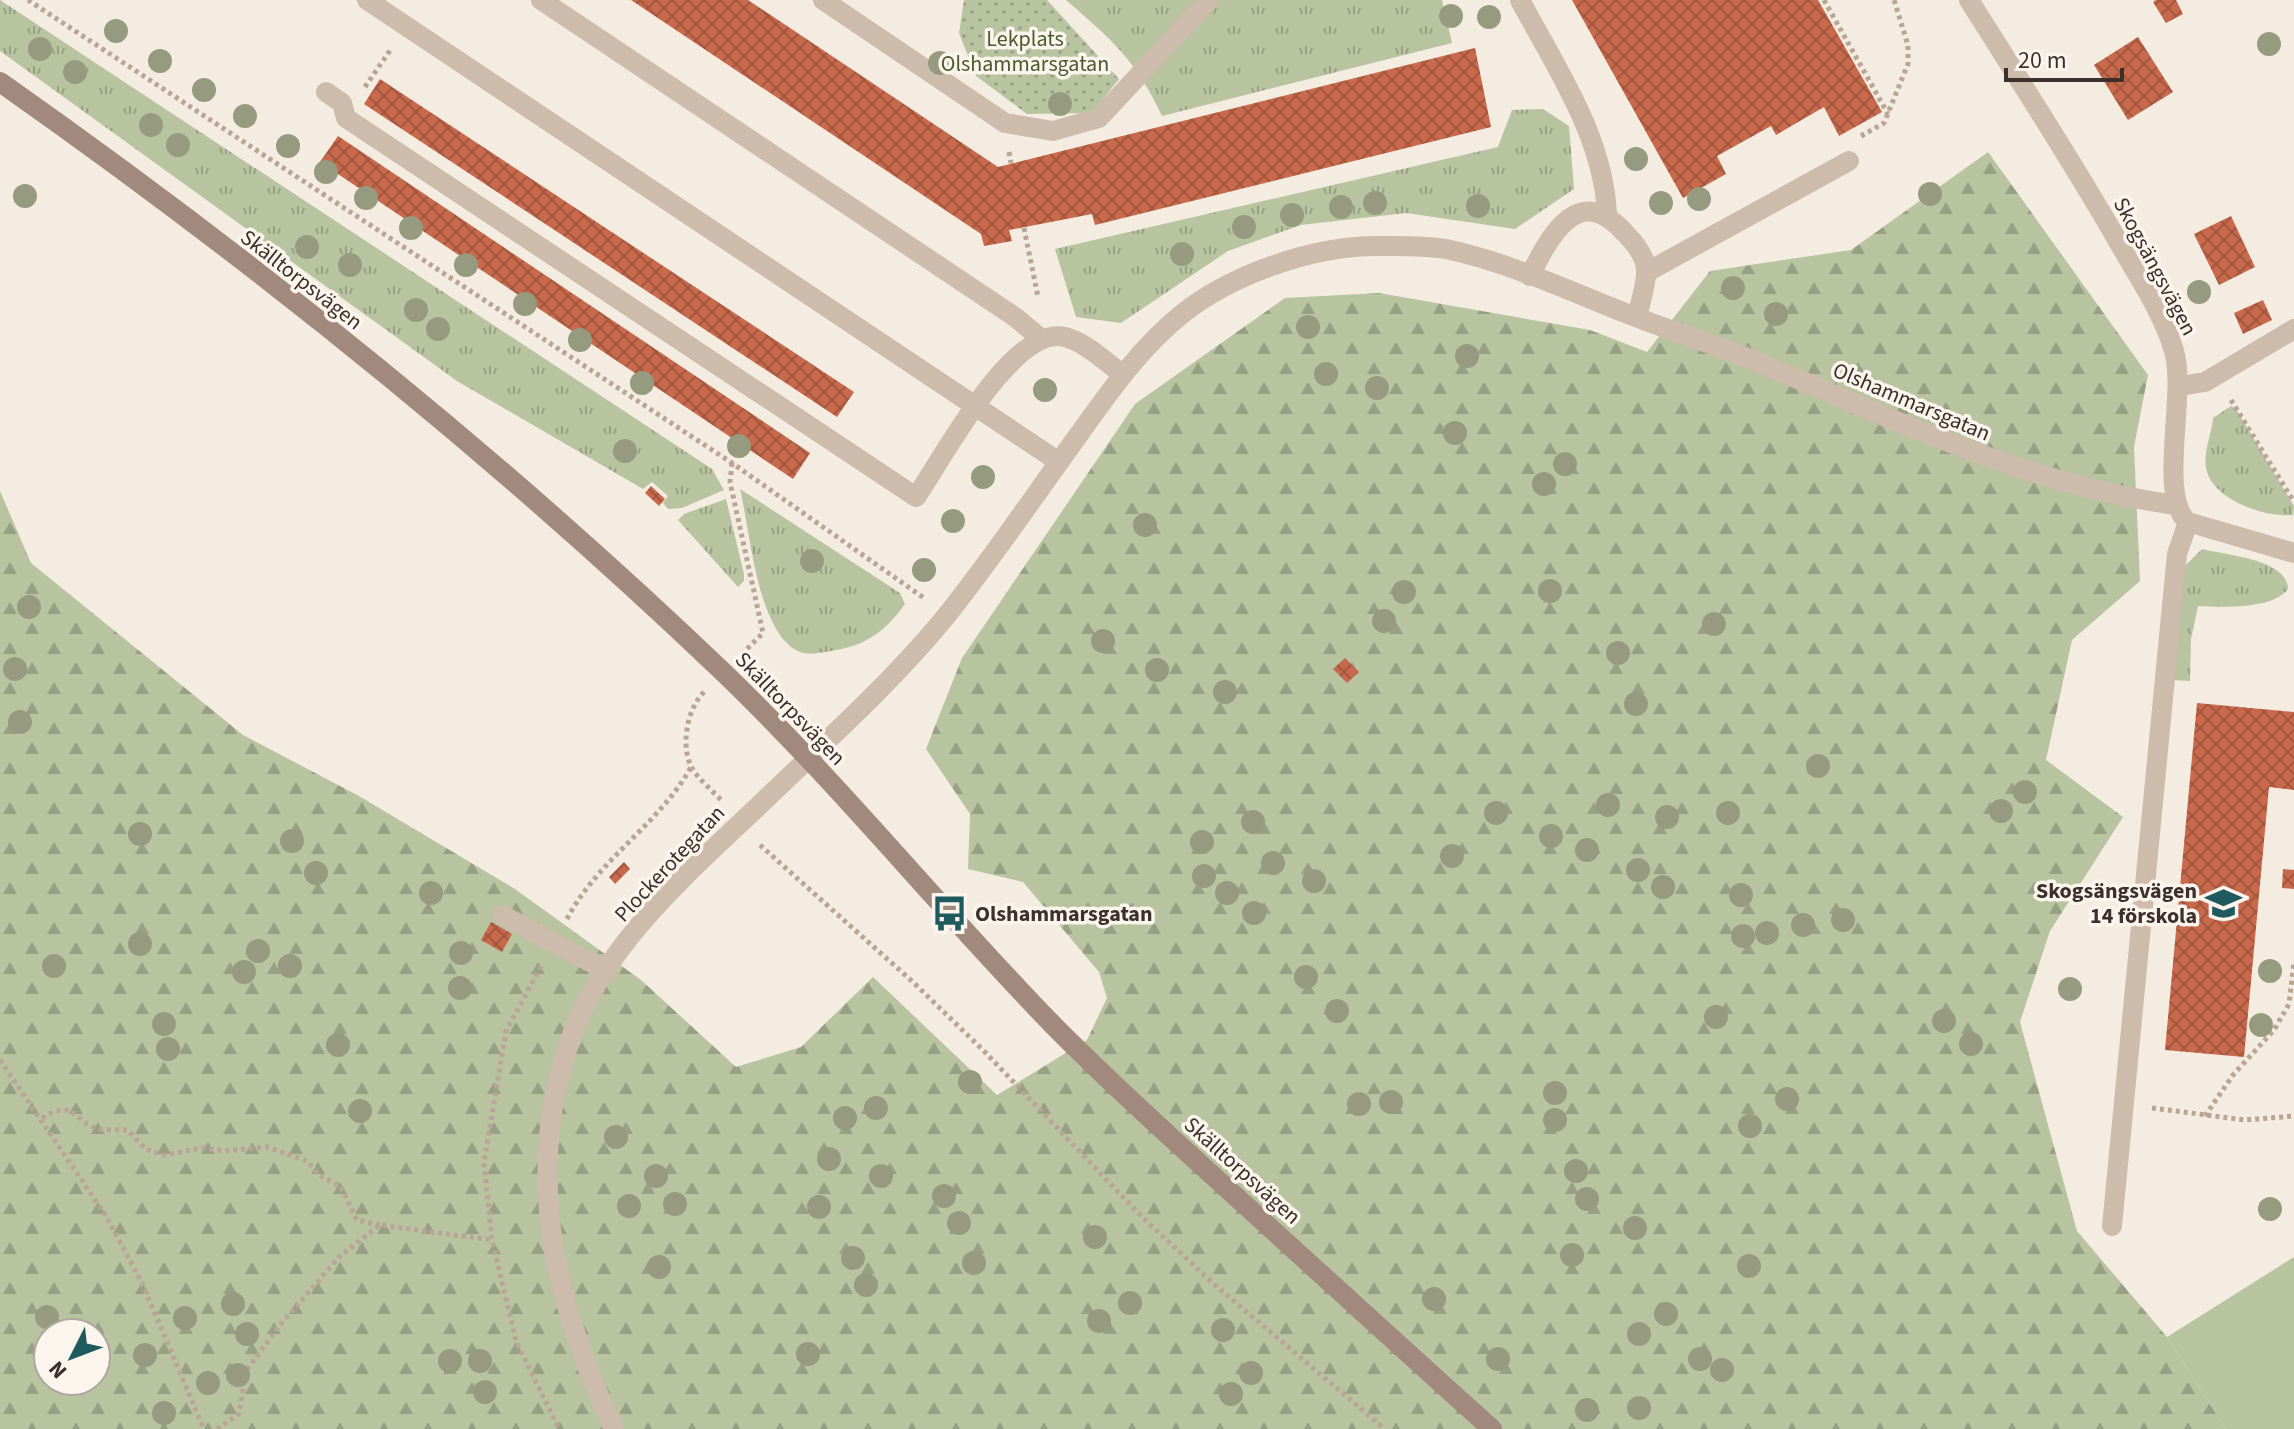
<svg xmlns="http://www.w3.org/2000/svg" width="2294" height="1429" font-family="'Source Sans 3',sans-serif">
	<defs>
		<pattern id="grass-tufts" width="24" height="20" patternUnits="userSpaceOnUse" patternTransform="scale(2)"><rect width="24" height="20" fill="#b8c4a0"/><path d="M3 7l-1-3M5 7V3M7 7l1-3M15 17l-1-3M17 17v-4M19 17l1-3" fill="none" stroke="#97a083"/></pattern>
		<pattern id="forest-firs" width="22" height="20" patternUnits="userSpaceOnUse" patternTransform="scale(2)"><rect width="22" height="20" fill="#b8c4a0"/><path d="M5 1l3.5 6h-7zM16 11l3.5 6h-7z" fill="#97a083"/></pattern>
		<pattern id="park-dots" width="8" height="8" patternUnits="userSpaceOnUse" patternTransform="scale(2)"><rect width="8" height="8" fill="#b8c4a0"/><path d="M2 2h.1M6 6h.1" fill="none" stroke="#97a083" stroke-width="1.8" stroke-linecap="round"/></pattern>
		<pattern id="building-cross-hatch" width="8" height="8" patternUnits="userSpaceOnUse" patternTransform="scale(2)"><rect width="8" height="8" fill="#c8694b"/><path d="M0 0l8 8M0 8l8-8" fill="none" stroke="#a4573f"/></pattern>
	</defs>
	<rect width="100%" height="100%" fill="#f4ebe1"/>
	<g fill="url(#grass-tufts)">
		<polygon points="0,0 712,469 724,490 682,508 668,509 663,503 668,496 652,482 643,489 457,381 0,51"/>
		<path d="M 1066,0 L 1442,0 L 1452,43 L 1162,116 C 1136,60 1112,40 1066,0 Z"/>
		<polygon points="1543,109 1569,126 1574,189 1515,229 1406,213 1301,225 1228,251 1121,323 1076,317 1055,249 1498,147 1512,110"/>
		<path d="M 2231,406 L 2236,409 L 2294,506 L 2293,515 C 2265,518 2210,499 2206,467 C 2203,452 2212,433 2213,418 Z"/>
		<path d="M 740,489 L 900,593 L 905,604 C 887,629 868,645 836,650 C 825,652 810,656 800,652 C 757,635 750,529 740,489 Z"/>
		<polygon points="726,499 744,574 744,581 738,587 678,520 684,514"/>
		<path d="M 2202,549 C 2225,555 2288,559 2288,589 C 2272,610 2222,607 2198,606 L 2191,639 L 2190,681 L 2171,680 L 2184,567 Z"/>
	</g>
	<path fill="url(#forest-firs)" fill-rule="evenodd" d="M 1988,152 L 2148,375 L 2134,447 L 2140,581 L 2072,640 L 2046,760 L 2123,817 L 2050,931 L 2020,1022 L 2077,1231 L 2167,1337 L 2226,1429 L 0,1429 L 0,491 L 31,563 L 243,735 L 359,796 L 515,889 L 641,980 L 736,1067 L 801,1047 L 873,977 L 997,1095 L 1087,1040 L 1107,998 L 1099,972 L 1023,882 L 968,869 L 970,814 L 926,749 L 962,658 L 1135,404 L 1285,298 L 1379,293 L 1590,330 L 1647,352 L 1710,271 L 1851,250 ZM 48,1333 L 96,1333 L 96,1381 L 48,1381 Z"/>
	<polygon fill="url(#park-dots)" points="964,0 1047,0 1119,79 1092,113 1027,114 976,76 959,33"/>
	<polygon fill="#b8c4a0" points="2294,1257 2294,1429 2226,1429 2167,1337"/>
	<g fill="url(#building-cross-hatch)">
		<polygon points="631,0 748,0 998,167 1475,48 1491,127 1095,225 1092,214 1009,230 1012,241 984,246 981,234"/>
		<polygon points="1572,0 1818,0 1882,112 1839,136 1824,107 1776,135 1771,126 1717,156 1726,174 1683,198"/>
		<polygon points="2156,0 2176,0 2183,14 2166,23 2153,2"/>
		<polygon points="2138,37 2173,92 2128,120 2094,65"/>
		<polygon points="380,79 854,392 837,417 364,104"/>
		<polygon points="338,136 810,453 793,479 320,162"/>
		<polygon points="2231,216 2255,267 2219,285 2194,234"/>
		<polygon points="2263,300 2272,320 2243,334 2234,313"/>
		<polygon points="651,486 665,499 659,506 645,493"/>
		<polygon points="1345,658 1359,672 1347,683 1333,669"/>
		<polygon points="2197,703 2294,712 2294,790 2269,787 2244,1057 2165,1050"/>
		<polygon points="624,862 630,869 615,884 609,877"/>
		<polygon points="2283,869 2294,870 2294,889 2282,888"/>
		<polygon points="491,922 512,934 502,952 481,940"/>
	</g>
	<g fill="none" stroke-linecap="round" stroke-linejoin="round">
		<g stroke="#b9a596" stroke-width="5" stroke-dasharray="4 4" stroke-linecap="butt">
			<polyline points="28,0 732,463 924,598"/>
			<polyline points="1824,0 1888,114"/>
			<polyline points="365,87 391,49"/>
			<polyline points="1861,136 1884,123 1908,64 1908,45 1894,0"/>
			<polyline points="1009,152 1011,163"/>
			<polyline points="1024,228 1038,297"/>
			<polyline points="2231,400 2294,502"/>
			<polyline points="732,463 730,482 763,633 742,654"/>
			<path d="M 704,692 C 687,709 680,746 692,768 C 699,780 713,791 722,801"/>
			<polyline points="760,845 914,983 984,1051 1143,1218 1215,1285 1385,1429"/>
			<path d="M 567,919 C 599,858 659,825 691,767"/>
			<polyline points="541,966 506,1031 484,1163 492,1240 516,1341 559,1429"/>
			<polyline points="0,1060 106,1216 142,1283 204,1429"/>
			<polyline points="2152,1108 2245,1120 2294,1116"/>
			<polyline points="2205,1116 2233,1075 2274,1030 2289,1004 2294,962"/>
			<path d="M 42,1118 C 77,1097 72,1123 100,1129 C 109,1131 119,1129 127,1130 L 146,1149 L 164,1155 L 202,1148 L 225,1151 L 267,1147 L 307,1161 L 319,1175 L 341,1187 L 357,1220 L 380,1225"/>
			<polyline points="217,1429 239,1414 246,1371 280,1325 340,1256 380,1225 492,1240"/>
		</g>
		<g stroke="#cdbbac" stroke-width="20">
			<polyline points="367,0 1059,462"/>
			<polyline points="541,0 1015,317 1039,337"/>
			<path d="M 326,92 L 342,103 L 346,118 L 916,497 C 943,458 1013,324 1065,337 C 1085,342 1106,362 1122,374"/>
			<polyline points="1647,272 1849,161"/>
			<polyline points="2180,386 2205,382 2294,329"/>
			<polyline points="502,915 607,971"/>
			<polyline points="2112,1226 2177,554 2188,522"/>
		</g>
		<g stroke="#cdbbac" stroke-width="20">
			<polyline points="823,0 1005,123 1053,131 1099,118 1209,0"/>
			<path d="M 1520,0 C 1556,68 1604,137 1607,215"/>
			<path d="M 1969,0 C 2020,81 2072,161 2119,243 C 2139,278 2163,313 2174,351 C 2187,394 2157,497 2188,522 L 2294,553"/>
			<path d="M 1530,276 C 1550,235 1579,181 1625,233 C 1635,243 1645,255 1646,269 C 1647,284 1640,303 1637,317"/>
			<path d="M 614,1429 C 556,1305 523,1178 569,1043 C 604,940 698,865 773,792 C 834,734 899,675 951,610 C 996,553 1037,492 1080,433 C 1110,391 1140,348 1182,314 C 1231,275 1310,247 1373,246 C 1396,246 1423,245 1446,249 C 1508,262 1569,291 1628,314 C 1673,332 1720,346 1765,365 C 1900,422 2029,485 2176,505"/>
		</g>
		<path stroke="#a18a7d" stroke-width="20" d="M 0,82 C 253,260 497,456 721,670 C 838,782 940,909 1053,1025 C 1121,1094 1195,1159 1267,1225 C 1342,1293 1417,1362 1492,1429"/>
	</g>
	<g fill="#969b7f">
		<circle cx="1451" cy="16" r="12"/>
		<circle cx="1489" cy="17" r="12"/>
		<circle cx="116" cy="31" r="12"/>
		<circle cx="2269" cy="44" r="12"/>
		<circle cx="40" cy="49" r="12"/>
		<circle cx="160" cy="61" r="12"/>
		<circle cx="940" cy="63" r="12"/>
		<circle cx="75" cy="72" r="12"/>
		<circle cx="204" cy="90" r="12"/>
		<circle cx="1060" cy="104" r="12"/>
		<circle cx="245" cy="116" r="12"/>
		<circle cx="151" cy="125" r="12"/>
		<circle cx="178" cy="145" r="12"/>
		<circle cx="288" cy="146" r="12"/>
		<circle cx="1636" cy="159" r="12"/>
		<circle cx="326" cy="172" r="12"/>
		<circle cx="1930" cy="194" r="12"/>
		<circle cx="25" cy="196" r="12"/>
		<circle cx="366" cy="198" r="12"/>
		<circle cx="1699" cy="199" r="12"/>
		<circle cx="1375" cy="203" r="12"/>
		<circle cx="1661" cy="203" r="12"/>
		<circle cx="1478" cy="206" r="12"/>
		<circle cx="1341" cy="207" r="12"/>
		<circle cx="1292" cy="215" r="12"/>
		<circle cx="1244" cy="227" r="12"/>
		<circle cx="411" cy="228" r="12"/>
		<circle cx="307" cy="247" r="12"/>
		<circle cx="1182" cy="254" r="12"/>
		<circle cx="350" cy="265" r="12"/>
		<circle cx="466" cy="265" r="12"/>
		<circle cx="1733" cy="288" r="12"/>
		<circle cx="2199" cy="292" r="12"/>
		<circle cx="525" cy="304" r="12"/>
		<circle cx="416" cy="310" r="12"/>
		<circle cx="1776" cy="314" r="12"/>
		<circle cx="1308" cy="327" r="12"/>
		<circle cx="438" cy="329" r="12"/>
		<circle cx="580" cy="340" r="12"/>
		<circle cx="1467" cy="356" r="12"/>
		<circle cx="1326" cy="374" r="12"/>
		<circle cx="642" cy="383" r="12"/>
		<circle cx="1377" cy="388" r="12"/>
		<circle cx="1045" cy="390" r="12"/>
		<circle cx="1455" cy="433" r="12"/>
		<circle cx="739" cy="446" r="12"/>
		<circle cx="625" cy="451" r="12"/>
		<circle cx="1565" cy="464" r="12"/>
		<circle cx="983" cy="477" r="12"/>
		<circle cx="1544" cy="484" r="12"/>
		<circle cx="953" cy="521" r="12"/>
		<circle cx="1145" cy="525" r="12"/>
		<circle cx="812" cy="561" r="12"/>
		<circle cx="924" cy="570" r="12"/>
		<circle cx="1550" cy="591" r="12"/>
		<circle cx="1404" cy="592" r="12"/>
		<circle cx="29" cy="607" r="12"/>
		<circle cx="1384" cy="621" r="12"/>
		<circle cx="1714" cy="624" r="12"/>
		<circle cx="1103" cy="641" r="12"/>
		<circle cx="1618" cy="653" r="12"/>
		<circle cx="15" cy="669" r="12"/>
		<circle cx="1157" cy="670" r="12"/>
		<circle cx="1225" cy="692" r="12"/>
		<circle cx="1636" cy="704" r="12"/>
		<circle cx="20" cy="722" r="12"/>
		<circle cx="1818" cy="766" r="12"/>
		<circle cx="2025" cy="792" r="12"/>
		<circle cx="1608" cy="805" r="12"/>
		<circle cx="2001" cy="811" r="12"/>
		<circle cx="1496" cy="813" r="12"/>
		<circle cx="1728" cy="813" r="12"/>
		<circle cx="1667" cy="817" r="12"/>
		<circle cx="1253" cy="822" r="12"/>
		<circle cx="140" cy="834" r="12"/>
		<circle cx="1551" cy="836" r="12"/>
		<circle cx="292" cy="841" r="12"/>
		<circle cx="1202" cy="842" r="12"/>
		<circle cx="1587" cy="850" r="12"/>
		<circle cx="1452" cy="856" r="12"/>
		<circle cx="1273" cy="863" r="12"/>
		<circle cx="1638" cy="870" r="12"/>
		<circle cx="316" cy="873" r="12"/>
		<circle cx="1204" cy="876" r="12"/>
		<circle cx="1314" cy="881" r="12"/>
		<circle cx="1663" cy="887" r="12"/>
		<circle cx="431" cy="893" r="12"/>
		<circle cx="1227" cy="893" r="12"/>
		<circle cx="1741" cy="895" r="12"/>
		<circle cx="1254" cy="913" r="12"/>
		<circle cx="1843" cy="920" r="12"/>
		<circle cx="1803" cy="925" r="12"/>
		<circle cx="1767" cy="933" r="12"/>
		<circle cx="1743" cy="936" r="12"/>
		<circle cx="140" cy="944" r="12"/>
		<circle cx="258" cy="951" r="12"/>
		<circle cx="461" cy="953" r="12"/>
		<circle cx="54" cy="966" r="12"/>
		<circle cx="290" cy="966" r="12"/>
		<circle cx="2270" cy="971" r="12"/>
		<circle cx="244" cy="972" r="12"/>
		<circle cx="1306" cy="977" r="12"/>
		<circle cx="460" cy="988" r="12"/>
		<circle cx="2070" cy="989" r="12"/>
		<circle cx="1337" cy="1011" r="12"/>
		<circle cx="1716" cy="1017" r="12"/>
		<circle cx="1944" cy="1021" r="12"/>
		<circle cx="164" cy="1024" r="12"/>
		<circle cx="2261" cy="1025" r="12"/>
		<circle cx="1971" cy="1044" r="12"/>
		<circle cx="338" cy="1045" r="12"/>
		<circle cx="168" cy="1049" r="12"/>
		<circle cx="970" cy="1082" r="12"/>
		<circle cx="1555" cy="1093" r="12"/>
		<circle cx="1787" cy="1099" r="12"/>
		<circle cx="1391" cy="1102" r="12"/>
		<circle cx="1359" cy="1104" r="12"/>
		<circle cx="876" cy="1108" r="12"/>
		<circle cx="360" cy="1111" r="12"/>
		<circle cx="845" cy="1118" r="12"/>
		<circle cx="1555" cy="1120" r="12"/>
		<circle cx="1750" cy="1126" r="12"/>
		<circle cx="616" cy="1137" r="12"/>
		<circle cx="829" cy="1159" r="12"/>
		<circle cx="1576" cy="1171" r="12"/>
		<circle cx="656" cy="1176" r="12"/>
		<circle cx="881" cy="1176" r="12"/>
		<circle cx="944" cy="1196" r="12"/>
		<circle cx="1587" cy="1199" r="12"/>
		<circle cx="675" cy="1204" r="12"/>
		<circle cx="629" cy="1206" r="12"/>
		<circle cx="819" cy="1207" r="12"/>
		<circle cx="2270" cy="1209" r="12"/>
		<circle cx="959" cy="1223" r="12"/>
		<circle cx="1635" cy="1228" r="12"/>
		<circle cx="1095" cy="1237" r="12"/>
		<circle cx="1572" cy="1255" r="12"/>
		<circle cx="853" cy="1258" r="12"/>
		<circle cx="974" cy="1263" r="12"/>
		<circle cx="1749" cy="1266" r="12"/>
		<circle cx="659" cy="1267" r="12"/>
		<circle cx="866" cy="1285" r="12"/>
		<circle cx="1434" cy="1299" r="12"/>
		<circle cx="1130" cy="1303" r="12"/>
		<circle cx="233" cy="1304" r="12"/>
		<circle cx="1666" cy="1314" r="12"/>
		<circle cx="47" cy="1317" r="12"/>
		<circle cx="185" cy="1318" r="12"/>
		<circle cx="1099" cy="1321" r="12"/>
		<circle cx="1223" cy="1330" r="12"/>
		<circle cx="247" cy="1334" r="12"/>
		<circle cx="1639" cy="1334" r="12"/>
		<circle cx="808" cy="1354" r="12"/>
		<circle cx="145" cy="1355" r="12"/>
		<circle cx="1498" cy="1359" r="12"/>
		<circle cx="1700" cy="1359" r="12"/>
		<circle cx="450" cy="1361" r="12"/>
		<circle cx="480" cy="1361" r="12"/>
		<circle cx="1722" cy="1370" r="12"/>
		<circle cx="1251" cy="1373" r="12"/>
		<circle cx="238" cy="1375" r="12"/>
		<circle cx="208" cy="1383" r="12"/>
		<circle cx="485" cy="1392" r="12"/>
		<circle cx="1231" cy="1394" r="12"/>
		<circle cx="1639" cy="1408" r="12"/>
		<circle cx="1587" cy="1410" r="12"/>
		<circle cx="164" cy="1413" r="12"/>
	</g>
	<defs>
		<symbol id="school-bare" viewBox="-9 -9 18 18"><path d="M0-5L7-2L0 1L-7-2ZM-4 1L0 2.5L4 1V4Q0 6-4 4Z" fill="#1f5a5e" stroke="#fbf5ee" stroke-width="2.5" paint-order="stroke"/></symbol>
		<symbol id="bus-bare" viewBox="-9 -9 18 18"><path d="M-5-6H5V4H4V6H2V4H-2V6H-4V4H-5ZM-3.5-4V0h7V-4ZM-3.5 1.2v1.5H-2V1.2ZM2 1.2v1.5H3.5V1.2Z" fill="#1f5a5e" stroke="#fbf5ee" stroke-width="2.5" paint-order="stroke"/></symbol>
	</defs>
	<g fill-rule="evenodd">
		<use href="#school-bare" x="2198" y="878" width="51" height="51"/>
		<use href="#bus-bare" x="924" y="888" width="51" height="51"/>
	</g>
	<g text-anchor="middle" stroke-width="7" stroke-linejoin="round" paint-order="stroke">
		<g font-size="22" fill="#4a5a2e" stroke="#fbf5ee">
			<text x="1025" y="46">Lekplats<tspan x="1025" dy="25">Olshammarsgatan</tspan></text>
		</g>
		<g font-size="22" fill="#3b302b" stroke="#fbf5ee">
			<text transform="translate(2156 266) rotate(62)" y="8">Skogsängsvägen</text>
			<text transform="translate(302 279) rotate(38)" y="8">Skälltorpsvägen</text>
			<text transform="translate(1912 401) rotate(23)" y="8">Olshammarsgatan</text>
			<text transform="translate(791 708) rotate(46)" y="8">Skälltorpsvägen</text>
			<text transform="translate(669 863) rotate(-47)" y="8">Plockerotegatan</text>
			<text transform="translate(1243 1170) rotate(42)" y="8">Skälltorpsvägen</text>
		</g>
		<g font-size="22" font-weight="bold" fill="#3b302b" stroke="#fbf5ee" text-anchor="end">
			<text x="2197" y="898">Skogsängsvägen<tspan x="2197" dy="25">14 förskola</tspan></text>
			<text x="975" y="921" text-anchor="start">Olshammarsgatan</text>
		</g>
	</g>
	<g transform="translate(72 1357) rotate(228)"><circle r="38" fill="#fbf5ee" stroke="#aea6a0" stroke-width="2"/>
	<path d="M0-6L14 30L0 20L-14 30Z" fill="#1f5a5e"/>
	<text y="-12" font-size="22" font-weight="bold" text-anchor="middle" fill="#3b302b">N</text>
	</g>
	<path d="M2006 68v12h116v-12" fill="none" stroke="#3b302b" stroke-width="4"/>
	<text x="2018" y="68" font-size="24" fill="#3b302b" stroke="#fbf5ee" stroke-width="6" paint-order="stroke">20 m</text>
</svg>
